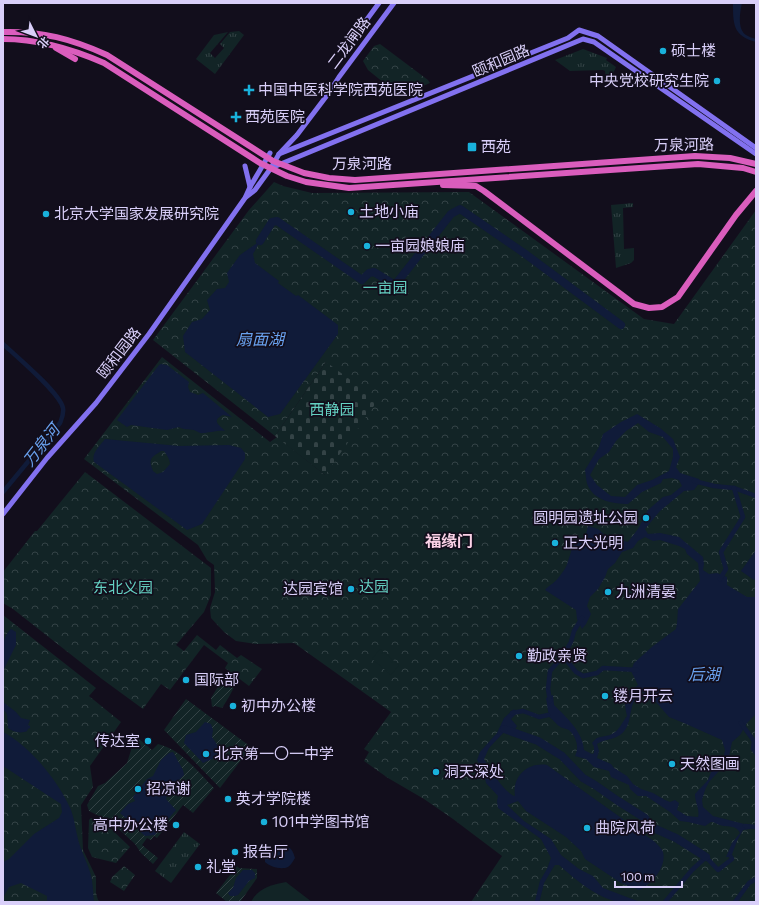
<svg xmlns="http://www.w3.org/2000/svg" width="759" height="905" font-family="Commissioner,'Noto Sans SC',sans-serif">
	<defs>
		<pattern id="grass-tufts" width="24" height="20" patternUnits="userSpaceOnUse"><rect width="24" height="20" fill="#122426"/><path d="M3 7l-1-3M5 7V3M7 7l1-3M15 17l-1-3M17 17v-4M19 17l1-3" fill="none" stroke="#344346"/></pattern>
		<pattern id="forest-crowns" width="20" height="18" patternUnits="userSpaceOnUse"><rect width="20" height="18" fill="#122426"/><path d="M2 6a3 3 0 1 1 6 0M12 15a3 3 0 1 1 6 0" fill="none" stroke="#344346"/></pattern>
		<pattern id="cemetery-stones" width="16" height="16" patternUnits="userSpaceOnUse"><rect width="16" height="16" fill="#122426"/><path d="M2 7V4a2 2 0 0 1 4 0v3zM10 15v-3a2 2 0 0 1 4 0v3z" fill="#344346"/></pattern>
		<pattern id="garden-furrows" width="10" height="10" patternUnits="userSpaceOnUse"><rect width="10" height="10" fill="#122426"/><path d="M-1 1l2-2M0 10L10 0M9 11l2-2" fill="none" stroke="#344346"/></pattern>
	</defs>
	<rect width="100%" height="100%" fill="#120e1c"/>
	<g fill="url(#grass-tufts)">
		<polygon points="239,31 244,35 215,74 196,59 214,35 228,32 210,53 215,58 224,48 220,44 230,32"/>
		<polygon points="583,49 607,58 606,60 616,67 610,80 606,80 605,71 603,70 570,71 555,60"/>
		<polygon points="633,203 633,207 623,208 624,249 634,248 634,260 631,263 616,268 611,205"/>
		<polygon points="184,832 200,844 171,883 155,871"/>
	</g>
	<g fill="url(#forest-crowns)">
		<polygon points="380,44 428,80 430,83 397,97 394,91 368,70 363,61 374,46"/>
		<polygon points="274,182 283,186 312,193 469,192 644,319 674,324 756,210 756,902 471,902 502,856 453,819 424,799 388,778 364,761 369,752 364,749 391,712 294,643 256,644 236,641 224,632 211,618 210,608 215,592 214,565 207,560 198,545 84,459 162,357 270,442 277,437 325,475 326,362 275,436 153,340 249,210"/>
		<polygon points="85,472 211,568 211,595 204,612 176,645 184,651 197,635 216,650 220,645 237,658 241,655 262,669 249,686 225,668 228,663 204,645 170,690 161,684 143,709 102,679 13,609 3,603 3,572 35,531 37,531"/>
		<polygon points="3,615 96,688 89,696 121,722 90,766 93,787 81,805 83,850 96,877 96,893 98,900 101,902 3,902"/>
		<polygon points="91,818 107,825 130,847 116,863 92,857 88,848 89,820"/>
		<polygon points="124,866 135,875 124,891 110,882 112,877"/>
	</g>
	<polygon fill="url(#cemetery-stones)" points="326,362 378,400 325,475 275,436"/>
	<g fill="url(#garden-furrows)">
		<path d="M 222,680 L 226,680 L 234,687 C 233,690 224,706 222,708 L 215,706 L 212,707 L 211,698 Z"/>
		<polygon points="186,699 251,747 220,788 164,730"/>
		<path d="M 139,739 L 152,750 L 158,744 C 182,750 197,771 214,788 L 193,813 L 183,805 L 157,838 L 154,836 L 151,840 L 147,838 L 142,845 L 158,858 L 153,864 L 141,853 L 135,844 L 111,822 L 89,811 L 87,805 L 98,786 L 105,783 L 127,763 L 132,747 Z"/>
		<polygon points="237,866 239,868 257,869 257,878 240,902 227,902 216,893"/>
	</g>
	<g fill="#122426">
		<polygon points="380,649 399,665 391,675 372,659"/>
		<path d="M 286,882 L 312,902 L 251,902 C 258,888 271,885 286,882 Z"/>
	</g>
	<g fill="#101b39" fill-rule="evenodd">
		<path d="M 733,3 L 742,3 C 740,12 737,29 746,35 C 749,37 753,38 756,39 L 756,42 C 733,36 733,24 733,3 Z"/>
		<polygon points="260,241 253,254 255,263 279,281 278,283 296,296 298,295 338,325 338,334 280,414 268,417 185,352 183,336 192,322 202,319 210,310 207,300 217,289 225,288 229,282 227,273 240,255"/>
		<path d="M 161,364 L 167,365 L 189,382 L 188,387 L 190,392 L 198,395 L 203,393 L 232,417 L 223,415 C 210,421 221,426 225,431 C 218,430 204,434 200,433 C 198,432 196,431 194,430 C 188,429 184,430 179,427 L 167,430 L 131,425 L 127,427 L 117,420 L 159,365 Z"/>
		<path d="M 637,414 L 660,428 L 673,439 L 680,457 L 676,467 L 680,473 L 699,479 L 700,482 L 694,490 L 684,491 L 660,511 L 645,529 L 648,534 L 660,533 L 679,537 L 703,557 L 704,564 L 703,570 L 709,574 L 717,573 L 727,577 L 727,585 L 747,597 L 756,597 L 756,714 L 747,723 L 740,735 L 732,742 L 728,761 L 709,782 L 705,790 L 702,800 L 703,807 L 713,816 L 752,826 L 750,829 L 743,830 L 737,841 L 731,857 L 726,857 L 732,843 L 740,833 C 736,824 727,828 720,825 C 716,824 715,822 711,822 L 705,826 L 688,822 L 680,821 L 670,812 L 646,796 L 638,796 L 630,789 L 629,785 L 611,777 L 609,771 L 594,767 L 586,759 L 575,756 C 579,748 577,739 571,732 C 568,728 563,729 559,726 C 556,724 554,720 549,717 L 546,698 L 553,695 L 554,705 C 566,717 583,732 584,750 L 592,754 L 594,753 L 594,747 L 592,743 C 598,734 605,738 612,734 C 619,731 623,721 627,716 C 623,698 624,696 638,685 L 631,671 L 634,663 L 653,646 L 676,629 L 677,623 L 678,609 L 700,581 L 698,563 L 687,554 L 685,549 L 679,546 L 660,540 L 653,541 L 645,537 L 638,541 L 633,548 L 622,552 L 615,563 L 608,569 L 605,577 L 598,589 L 590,597 L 587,606 L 591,614 L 586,624 L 582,629 L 577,619 L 576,610 L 545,590 C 549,585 555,583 559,577 C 562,573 567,567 568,561 C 573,548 571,543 585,538 L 588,526 L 598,529 L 614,543 L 621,540 L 628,542 L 638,529 L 648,510 L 663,497 L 671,495 L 682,486 L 679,480 L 672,478 L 663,479 L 661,483 L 642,492 L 628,504 C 614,504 595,501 588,486 C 586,482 586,475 585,470 L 599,447 L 603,434 L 621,422 ZM 638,423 L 649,432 L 663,437 L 673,449 L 673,457 L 669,471 L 652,480 L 637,485 L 625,497 L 611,496 L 597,485 L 590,475 L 599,459 L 609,452 L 616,441 L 626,431 ZM 641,690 L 651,701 L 656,702 L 669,717 L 684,723 L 722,740 L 725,750 L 723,760 L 711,772 L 708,780 L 695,794 C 695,803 700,809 698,817 L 687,816 L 677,810 L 679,803 L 675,800 L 670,802 L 665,800 L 653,793 L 641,789 L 633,784 L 627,776 L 614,768 L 611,764 L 597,758 L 599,751 L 597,744 C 604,739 613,740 620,735 C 630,728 629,717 632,707 C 633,701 638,695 641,690 Z"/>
		<path d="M 105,439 L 179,446 L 229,445 L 241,448 L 245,453 L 245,459 L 202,524 L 187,530 L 94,462 C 91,453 100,446 105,439 ZM 161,451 L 164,451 C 167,455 170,460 170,464 L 163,472 L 157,474 L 153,471 C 148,458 151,458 161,451 Z"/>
		<polygon points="756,550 756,577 754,580 741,571"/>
		<path d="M 11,629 L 16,632 L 16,645 L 3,671 C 3,657 0,639 11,629 Z"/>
		<path d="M 3,702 L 16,712 L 21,718 L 30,720 L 28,725 L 30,726 L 30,728 L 28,729 L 27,731 C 21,734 13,732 8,728 L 7,714 L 3,709 Z"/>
		<path d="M 514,709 L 517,713 L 511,719 L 517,726 L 514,731 L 507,729 L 489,748 L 484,759 C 489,768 506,795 515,796 C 512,776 528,762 547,765 L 655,842 C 658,845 662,849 663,852 C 667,867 651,885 639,890 L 621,883 L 585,859 L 581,851 L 566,837 L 526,811 L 518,801 L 507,805 L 524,821 L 551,839 L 561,855 L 579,869 L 593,876 L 603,888 L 640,902 C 633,902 625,903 618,902 C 596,897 576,880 559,865 L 555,865 L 551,871 L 547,869 L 551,858 L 541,839 L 498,808 L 497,801 L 498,796 L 486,783 L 484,774 L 477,760 L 480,752 L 497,733 L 504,718 Z"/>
		<polygon points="205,722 211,724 213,730 212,737 220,749 217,757 203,763 184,743 186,735 196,732"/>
		<path d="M 3,732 C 30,746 59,782 71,810 C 75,821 76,834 80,846 C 83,854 87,863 90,872 C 93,881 93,892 94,902 L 47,902 L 47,896 L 21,883 L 9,887 L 3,898 L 3,862 L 9,859 L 34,834 L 59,818 L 62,812 L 61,804 L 3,766 Z"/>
		<path d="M 173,752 L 183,770 L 184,775 C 176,784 168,787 166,799 L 176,810 L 162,826 L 159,825 L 156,827 L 158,831 L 155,835 L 145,836 L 120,813 L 128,804 L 135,801 L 133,797 L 147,779 L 153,776 L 161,760 L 169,753 Z"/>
		<path d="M 283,846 C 291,846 293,851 295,858 C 293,861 291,865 288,867 C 282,870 270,867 265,862 L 265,858 L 278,848 Z"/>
		<polygon points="243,870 252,870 255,873 255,878 249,881 238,895 235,896 230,896 228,893 233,888 236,878"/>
	</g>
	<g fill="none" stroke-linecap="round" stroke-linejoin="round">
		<g stroke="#101b39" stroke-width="4.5">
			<path d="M 3,344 C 16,356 60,393 63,408 C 64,414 62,418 60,423 L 3,492"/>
			<polyline points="694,481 714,486 734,488 756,496"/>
			<polyline points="720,579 726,569 721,552 743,517 734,488"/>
			<polyline points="563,656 576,672 583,676 597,673 603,668 637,670"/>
			<polyline points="550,701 548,689 550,671 563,656 571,642 574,631 582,618"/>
			<polyline points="512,713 523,711 539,717 548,715"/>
			<polyline points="741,723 754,741 753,749 756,753"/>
			<polyline points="745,826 756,827"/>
			<polyline points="537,902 542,882 549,870"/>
			<polyline points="665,902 692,870 706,857 718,870 732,859 731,857"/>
			<polyline points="735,902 749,883 756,879"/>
		</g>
		<g stroke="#101b39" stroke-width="8">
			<polyline points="260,241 272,222 277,221 362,280 369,273 374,272 395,285 451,214 460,209 524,253 621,325"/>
			<polyline points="504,729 538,741 562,756 583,778 595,785 618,801 645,818 651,827 676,838 706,857"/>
		</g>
		<g stroke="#8271ef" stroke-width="5">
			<polyline points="365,22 379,3"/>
			<polyline points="279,154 568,38 579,30 598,36 756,148"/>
			<polyline points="245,166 250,187"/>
			<polyline points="271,168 583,39 594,42 756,154"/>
			<polyline points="246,197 255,190 271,168 279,154 297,135 328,94 339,77 394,3"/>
			<polyline points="3,514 47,458 96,403 149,334 245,198 250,187 270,153"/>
		</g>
		<g stroke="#da5dbd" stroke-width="6">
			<path d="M 3,32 C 42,31 72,39 107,55 L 273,161 L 304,173 L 329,178 L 355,180 L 695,156 L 730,158 L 756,164"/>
			<path d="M 3,39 C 39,39 72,49 104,63 L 260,163 L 287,176 L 306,182 L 349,188 L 698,164 L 743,168 L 756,172"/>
			<polyline points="56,48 75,59"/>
			<polyline points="443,185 476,186 484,191 634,304 649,308 662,307 678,297 736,215 756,191"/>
		</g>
	</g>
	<g fill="#19b1db" stroke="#120e1c" stroke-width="1.5">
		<circle cx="663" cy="51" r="4"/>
		<circle cx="717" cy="81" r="4"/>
		<path d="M247 84h4v4h4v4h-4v4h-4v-4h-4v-4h4z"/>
		<path d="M234 111h4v4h4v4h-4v4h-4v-4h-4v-4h4z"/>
		<rect x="467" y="142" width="10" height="10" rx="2"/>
		<circle cx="351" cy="212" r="4"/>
		<circle cx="46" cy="214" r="4"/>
		<circle cx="367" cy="246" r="4"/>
		<circle cx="646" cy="518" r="4"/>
		<circle cx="555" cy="543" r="4"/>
		<circle cx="351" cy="589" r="4"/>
		<circle cx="608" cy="592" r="4"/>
		<circle cx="519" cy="656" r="4"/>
		<circle cx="186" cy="680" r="4"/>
		<circle cx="605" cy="696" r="4"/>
		<circle cx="233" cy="706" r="4"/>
		<circle cx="148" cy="741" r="4"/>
		<circle cx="206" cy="754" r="4"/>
		<circle cx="672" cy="764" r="4"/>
		<circle cx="436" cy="772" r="4"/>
		<circle cx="138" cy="789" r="4"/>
		<circle cx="228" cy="799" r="4"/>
		<circle cx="264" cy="822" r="4"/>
		<circle cx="176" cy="825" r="4"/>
		<circle cx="587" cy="828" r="4"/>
		<circle cx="235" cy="852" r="4"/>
		<circle cx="198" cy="867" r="4"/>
	</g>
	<g text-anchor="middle" stroke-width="3.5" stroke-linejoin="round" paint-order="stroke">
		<g font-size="15" fill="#d9cff9" stroke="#120e1c">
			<text transform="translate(349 43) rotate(-53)" y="5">二龙闸路</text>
			<text transform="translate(501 61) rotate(-23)" y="5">颐和园路</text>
			<text transform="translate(684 145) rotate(-1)" y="5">万泉河路</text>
			<text x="362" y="169">万泉河路</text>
			<text transform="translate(119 353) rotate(-52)" y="5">颐和园路</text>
		</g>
		<g font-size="15" fill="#d9cff9" stroke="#120e1c" text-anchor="start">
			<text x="671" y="56">硕士楼</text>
			<text x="709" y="86" text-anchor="end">中央党校研究生院</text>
			<text x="258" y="95">中国中医科学院西苑医院</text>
			<text x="245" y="122">西苑医院</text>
			<text x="481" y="152">西苑</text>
			<text x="359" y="217">土地小庙</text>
			<text x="54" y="219">北京大学国家发展研究院</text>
			<text x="375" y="251">一亩园娘娘庙</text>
			<text x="638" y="523" text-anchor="end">圆明园遗址公园</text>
			<text x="563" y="548">正大光明</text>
			<text x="343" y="594" text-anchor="end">达园宾馆</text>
			<text x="616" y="597">九洲清晏</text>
			<text x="527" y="661">勤政亲贤</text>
			<text x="194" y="685">国际部</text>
			<text x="613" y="701">镂月开云</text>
			<text x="241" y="711">初中办公楼</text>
			<text x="140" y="746" text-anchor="end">传达室</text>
			<text x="214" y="759">北京第一〇一中学</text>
			<text x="680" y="769">天然图画</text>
			<text x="444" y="777">洞天深处</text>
			<text x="146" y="794">招凉谢</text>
			<text x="236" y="804">英才学院楼</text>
			<text x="272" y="827">101中学图书馆</text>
			<text x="168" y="830" text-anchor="end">高中办公楼</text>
			<text x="595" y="833">曲院风荷</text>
			<text x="243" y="857">报告厅</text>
			<text x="206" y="872">礼堂</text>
		</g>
		<g font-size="15" fill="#64d0c2" stroke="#120e1c">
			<text x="385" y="293">一亩园</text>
			<text x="332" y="415">西静园</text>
			<text x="374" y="592">达园</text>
			<text x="123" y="593">东北义园</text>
		</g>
		<g font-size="16" font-style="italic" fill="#69a1ee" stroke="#120e1c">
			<text x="260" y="345">扇面湖</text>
			<text transform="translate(41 445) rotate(-52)" y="6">万泉河</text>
			<text x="704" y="680">后湖</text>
		</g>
		<g font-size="16" font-weight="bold" fill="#fad1e6" stroke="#120e1c">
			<text x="449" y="547">福缘门</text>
		</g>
	</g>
	<rect width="759" height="905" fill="none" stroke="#d9cff9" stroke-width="8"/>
	<g transform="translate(36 36) rotate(132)" stroke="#120e1c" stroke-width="3" paint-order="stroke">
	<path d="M0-3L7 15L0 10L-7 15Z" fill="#d9cff9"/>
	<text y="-6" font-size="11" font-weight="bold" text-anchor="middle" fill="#d9cff9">北</text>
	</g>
	<path d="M615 881v6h67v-6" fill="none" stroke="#d9cff9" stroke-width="2"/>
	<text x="621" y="881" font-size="12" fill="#d9cff9" stroke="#120e1c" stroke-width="3" paint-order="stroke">100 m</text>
</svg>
